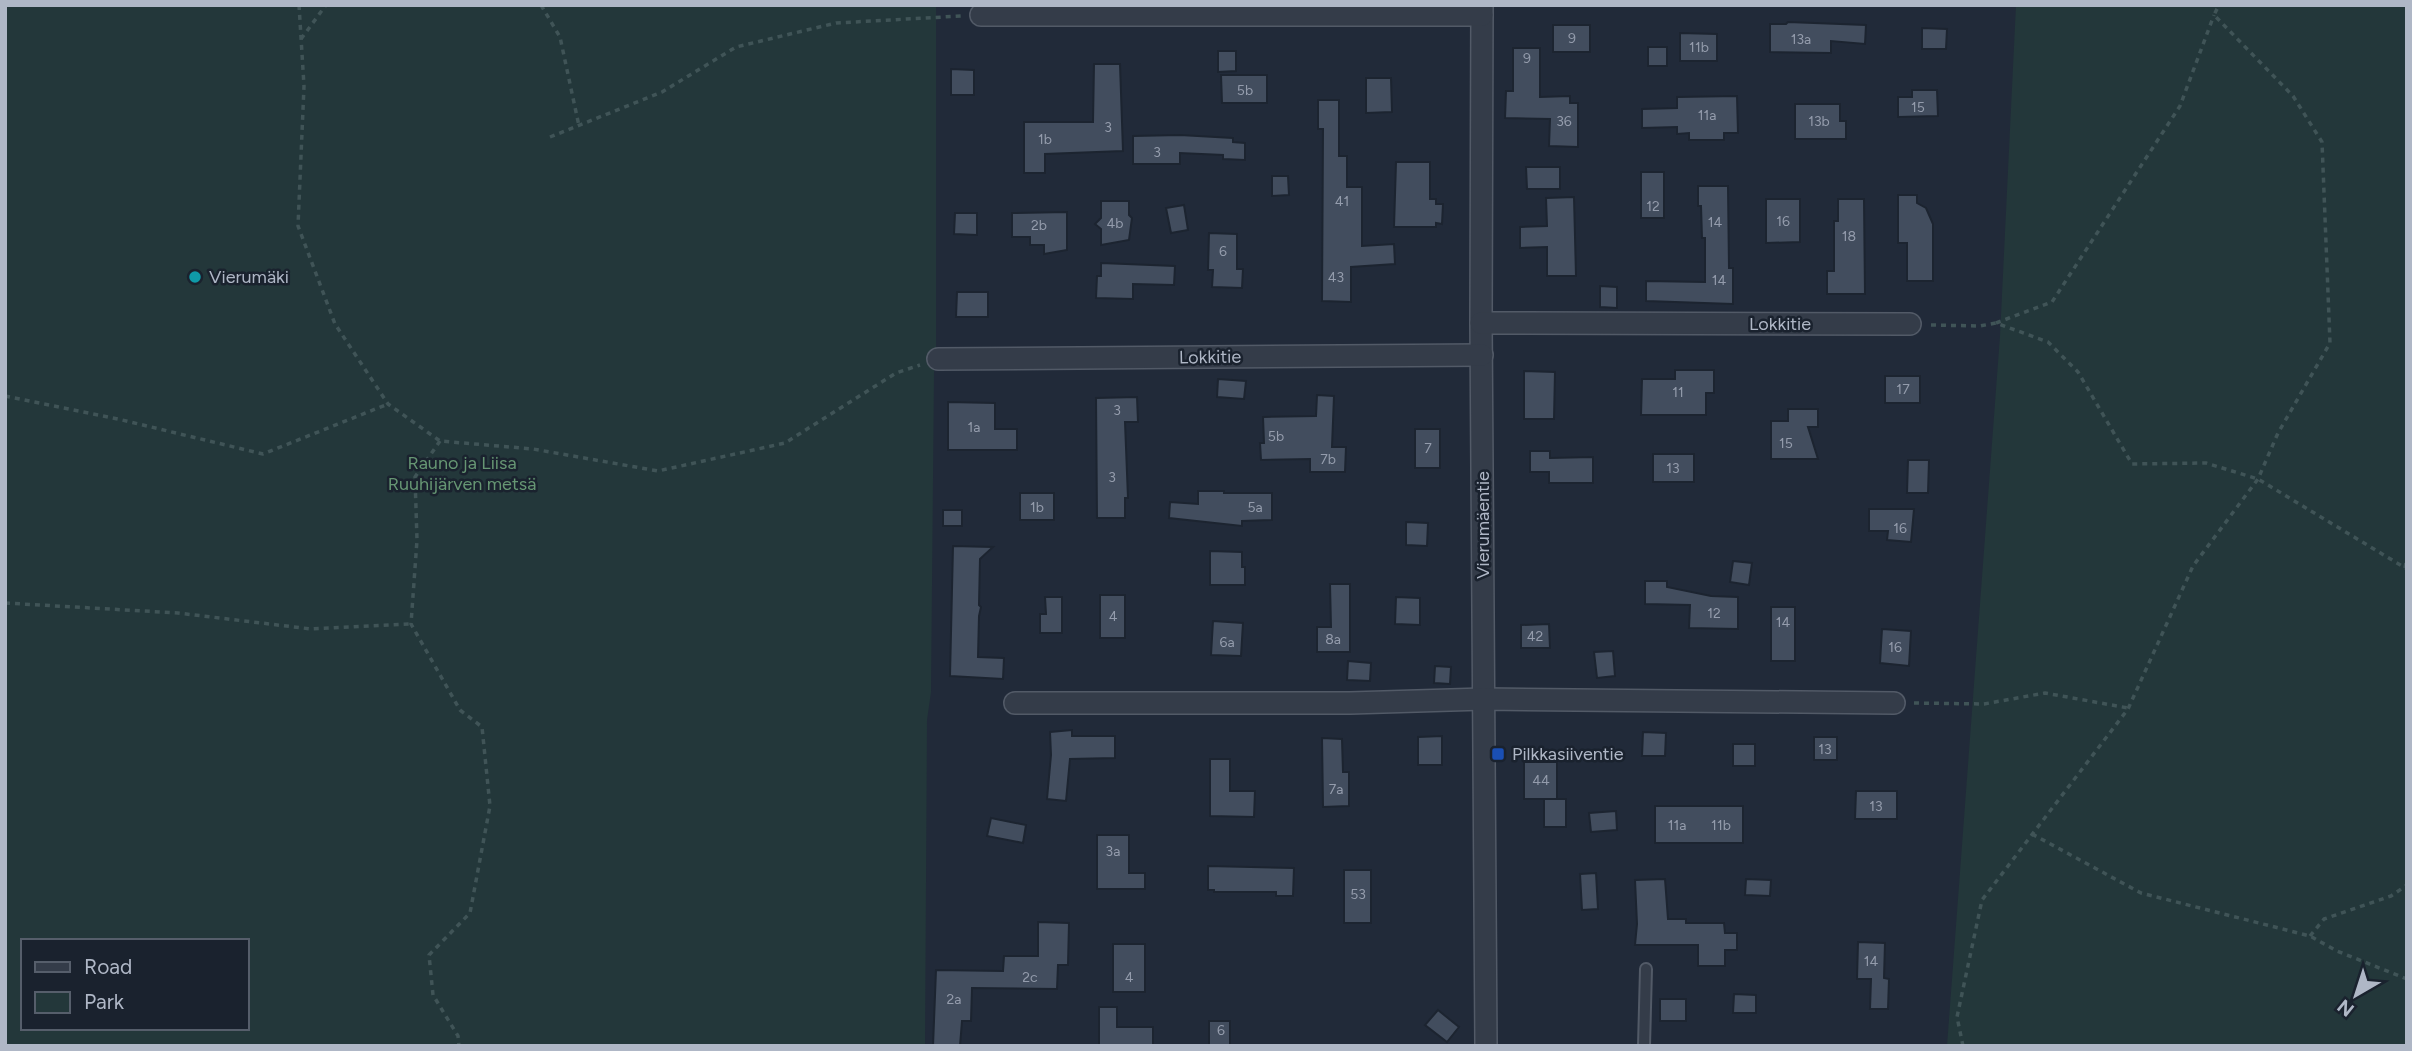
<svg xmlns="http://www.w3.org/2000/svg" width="2412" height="1051" font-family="Figtree,sans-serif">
	<rect width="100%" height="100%" fill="#212a39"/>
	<g fill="#23373a" fill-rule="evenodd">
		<path d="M 5,5 L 936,5 L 936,348 L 934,373 L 931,692 L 927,720 L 925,1046 L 5,1046 ZM 23,941 L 247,941 L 247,1028 L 23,1028 Z"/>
		<polygon points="2016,5 2407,5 2407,1046 1947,1046 2000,336"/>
	</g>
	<g fill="#424d5e" stroke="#1c2430" stroke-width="2">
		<polygon points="1788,22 1866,25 1865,44 1831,41 1831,53 1770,52 1770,24 1786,24"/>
		<rect x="1553" y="25" width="37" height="27"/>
		<polygon points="1922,28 1947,29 1946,49 1922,49"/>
		<polygon points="1680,33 1717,34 1717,61 1680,61"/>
		<rect x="1648" y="47" width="19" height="19"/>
		<polygon points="1513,48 1540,48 1540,97 1570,96 1570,103 1578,103 1578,147 1549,146 1550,119 1505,118 1506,91 1513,91"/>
		<polygon points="1218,51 1236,51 1236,71 1218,72"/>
		<polygon points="1094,64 1120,64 1123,151 1045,154 1045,173 1024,173 1024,122 1093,122"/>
		<polygon points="951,69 974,70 974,95 951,95"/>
		<polygon points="1221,75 1267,75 1267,103 1222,103"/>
		<polygon points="1366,78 1391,78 1392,112 1366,113"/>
		<polygon points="1912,90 1937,90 1938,116 1898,117 1898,97 1912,97"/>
		<polygon points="1737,96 1738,133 1724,133 1724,140 1689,140 1689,133 1677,134 1677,127 1642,128 1642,109 1677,108 1677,97"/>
		<polygon points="1318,100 1339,100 1339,156 1347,156 1347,187 1362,187 1362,246 1394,244 1395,264 1351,267 1351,302 1322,301 1323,129 1318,129"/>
		<polygon points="1795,104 1840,104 1840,121 1846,121 1846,139 1795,139"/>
		<polygon points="1180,135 1233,138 1233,142 1245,143 1245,160 1223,159 1223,155 1180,153 1180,164 1133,164 1133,136"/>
		<polygon points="1396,162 1430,162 1430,199 1436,199 1436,204 1443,204 1442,224 1436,223 1436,227 1394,227"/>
		<polygon points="1526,167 1560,167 1560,189 1527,189"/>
		<rect x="1641" y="172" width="23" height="46"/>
		<polygon points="1272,176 1288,176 1289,195 1272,196"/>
		<polygon points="1698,186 1728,186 1729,268 1733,268 1733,304 1646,301 1646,281 1705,282 1705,238 1702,238 1701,206 1698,206"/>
		<polygon points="1898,195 1917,195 1917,203 1926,208 1933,224 1933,281 1907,281 1907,243 1898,243"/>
		<polygon points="1574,197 1576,276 1547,276 1547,247 1520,248 1520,227 1547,226 1546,198"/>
		<polygon points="1766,199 1800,199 1800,242 1766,243"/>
		<polygon points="1838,199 1864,199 1865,294 1827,294 1827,271 1834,271 1834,221 1838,221"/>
		<polygon points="1101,201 1129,201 1129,215 1132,218 1129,240 1101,245 1101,229 1095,224 1101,218"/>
		<polygon points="1184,205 1188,230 1171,233 1166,208"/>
		<polygon points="1067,212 1067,250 1044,254 1044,245 1030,245 1030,237 1012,237 1012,213"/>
		<polygon points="955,213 977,213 977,235 954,234"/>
		<polygon points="1209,233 1237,234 1237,269 1243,269 1242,288 1212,287 1213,270 1208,270"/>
		<polygon points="1101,263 1175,266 1174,285 1133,284 1133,299 1096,298 1097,276 1101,276"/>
		<polygon points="1600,286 1617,287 1617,308 1600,307"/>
		<polygon points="957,292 988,292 988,317 956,317"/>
		<polygon points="1675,370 1714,370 1714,393 1706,393 1706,415 1641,415 1642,379 1675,379"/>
		<polygon points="1524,371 1555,372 1554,419 1524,419"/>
		<rect x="1885" y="376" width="35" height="27"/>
		<polygon points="1218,379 1246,381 1244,399 1217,397"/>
		<polygon points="1317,395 1334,396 1332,447 1346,447 1345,472 1310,472 1310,459 1261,460 1260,443 1264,443 1263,417 1316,416"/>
		<polygon points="1137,397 1138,422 1125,422 1128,498 1125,498 1125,518 1097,518 1096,398"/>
		<polygon points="948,402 995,403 995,429 1017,429 1017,450 948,450"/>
		<polygon points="1788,409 1818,409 1818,427 1808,427 1818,459 1771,459 1771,421 1788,421"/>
		<rect x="1415" y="429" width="25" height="39"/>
		<polygon points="1530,451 1550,451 1550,458 1593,457 1593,483 1549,483 1549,472 1530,472"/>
		<rect x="1653" y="454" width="41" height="28"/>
		<polygon points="1908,460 1929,460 1928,493 1907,493"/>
		<polygon points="1198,491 1224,491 1224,493 1272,493 1272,520 1242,521 1242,526 1169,518 1170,502 1198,504"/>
		<rect x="1020" y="493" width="34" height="27"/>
		<polygon points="1869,509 1914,509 1911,542 1887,540 1888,531 1869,531"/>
		<rect x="943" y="510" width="19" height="16"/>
		<polygon points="1406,522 1428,523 1427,546 1406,545"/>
		<polygon points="953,546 993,547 980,559 979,605 981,607 979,616 978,657 1004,658 1003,679 950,676"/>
		<polygon points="1210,551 1242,552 1242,567 1245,567 1245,585 1210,585"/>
		<polygon points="1733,561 1752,563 1749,585 1730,582"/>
		<polygon points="1645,581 1667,581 1667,587 1711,596 1738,597 1738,629 1689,628 1690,605 1645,604"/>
		<polygon points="1330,584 1350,584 1350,652 1317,652 1317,627 1331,627"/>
		<rect x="1100" y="595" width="25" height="43"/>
		<polygon points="1045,597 1062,597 1062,633 1040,633 1040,614 1046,614"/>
		<polygon points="1396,597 1420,598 1420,625 1395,624"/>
		<rect x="1771" y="607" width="24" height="54"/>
		<polygon points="1213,621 1243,623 1241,656 1211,655"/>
		<polygon points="1549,624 1550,648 1521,648 1521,625"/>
		<polygon points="1882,629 1911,631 1909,666 1880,663"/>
		<polygon points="1613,651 1615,676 1597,678 1594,652"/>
		<polygon points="1348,661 1371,663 1370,681 1347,680"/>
		<polygon points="1435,666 1451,667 1450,684 1434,683"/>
		<polygon points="1072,730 1072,736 1115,736 1115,758 1070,759 1066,801 1047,799 1051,755 1050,732"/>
		<polygon points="1643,732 1666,733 1665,756 1642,756"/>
		<polygon points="1442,736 1442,765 1418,765 1418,737"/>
		<rect x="1814" y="737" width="23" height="23"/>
		<polygon points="1322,738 1342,739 1343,772 1349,772 1349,806 1323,807"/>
		<rect x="1733" y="744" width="22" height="22"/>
		<polygon points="1210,759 1230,759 1230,791 1255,791 1254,817 1210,816"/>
		<rect x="1524" y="762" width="33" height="37"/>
		<polygon points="1856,791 1897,791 1897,819 1855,819"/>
		<rect x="1544" y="799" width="22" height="28"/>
		<rect x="1655" y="806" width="88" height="37"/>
		<polygon points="1616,811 1617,830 1591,832 1589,813"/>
		<polygon points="991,818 1026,825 1023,843 987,836"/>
		<polygon points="1097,835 1129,835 1129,873 1145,873 1145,889 1097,889"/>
		<polygon points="1208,866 1294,868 1293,896 1276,896 1276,892 1214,892 1214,890 1208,890"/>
		<rect x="1344" y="870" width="27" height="53"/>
		<polygon points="1596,873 1598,909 1582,910 1580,874"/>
		<polygon points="1665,879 1668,919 1686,919 1686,923 1724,923 1725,933 1737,933 1737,950 1725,950 1725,966 1698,966 1698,945 1635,945 1637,924 1635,880"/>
		<polygon points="1746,879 1771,880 1770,896 1745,895"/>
		<polygon points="1038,922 1069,923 1068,965 1058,965 1057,989 972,988 971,1021 962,1021 960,1046 933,1046 936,970 1003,971 1004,956 1038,956"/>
		<polygon points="1858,942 1885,943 1884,978 1889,979 1888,1009 1870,1009 1871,979 1857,979"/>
		<rect x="1113" y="944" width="32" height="48"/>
		<polygon points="1734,994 1756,995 1756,1013 1733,1013"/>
		<rect x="1660" y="999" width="26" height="22"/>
		<polygon points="1099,1007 1117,1007 1117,1027 1153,1027 1153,1046 1099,1046"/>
		<polygon points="1438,1010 1459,1027 1447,1042 1425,1025"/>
		<rect x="1209" y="1021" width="21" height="25"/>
	</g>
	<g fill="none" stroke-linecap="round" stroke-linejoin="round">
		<defs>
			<polyline id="service" points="1644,1046 1646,969"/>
			<g id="minor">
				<polyline points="1482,5 1481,323 1486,1046"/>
				<polyline points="981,15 1482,15"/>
				<polyline points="1481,323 1910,324"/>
				<polyline points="938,359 1482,355"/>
				<polyline points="1015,703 1350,703 1484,699 1894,703"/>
			</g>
		</defs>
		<use href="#service" stroke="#525a67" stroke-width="14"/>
		<use href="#minor" stroke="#525a67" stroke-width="24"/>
		<g stroke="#405457" stroke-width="3.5" stroke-dasharray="5 5" stroke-linecap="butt">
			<polyline points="299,5 304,86 298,226 335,324 388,404 440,441 533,449 658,471 785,443 896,373 920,365"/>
			<polyline points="541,5 560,37 579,126"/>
			<polyline points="301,39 326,5"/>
			<polyline points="550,137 662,92 736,47 836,23 961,16"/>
			<polyline points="1996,323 2052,302 2180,106 2214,15"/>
			<polyline points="1931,325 1980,326 1996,323 2048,342 2078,372 2132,464 2206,463 2258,479 2407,569"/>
			<polyline points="5,396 118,419 263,454 388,404"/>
			<polyline points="440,441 415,477 417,540 411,624 460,710 482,727 490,806 470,913 429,955 433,995 458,1036 459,1046"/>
			<polyline points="2405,568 2407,557"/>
			<polyline points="5,603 178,613 311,629 411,624"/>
			<polyline points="1914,703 1984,704 2045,693 2128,708"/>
			<polyline points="2032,834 2141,893 2310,936 2337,951 2407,979"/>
			<polyline points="2310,936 2324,919 2391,896 2407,885"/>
			<polyline points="1963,1046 1957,1017 1982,900 2128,709 2193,566 2258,479 2278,433 2330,343 2322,142 2293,96 2214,15 2219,5"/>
		</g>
		<use href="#service" stroke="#343c49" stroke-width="10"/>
		<use href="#minor" stroke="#343c49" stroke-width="21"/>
	</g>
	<circle fill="#0f9aa8" stroke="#1a222e" stroke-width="2.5" cx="195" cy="277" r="7"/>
	<rect fill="#1a4fb4" stroke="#1a222e" stroke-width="2.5" x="1491" y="747" width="14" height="14" rx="3.5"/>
	<g text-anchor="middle" stroke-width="5" stroke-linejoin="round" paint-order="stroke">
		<g font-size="14" fill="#949cac">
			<text x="1572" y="43">9</text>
			<text x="1801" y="44">13a</text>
			<text x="1699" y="52">11b</text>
			<text x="1527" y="63">9</text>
			<text x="1245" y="95">5b</text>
			<text x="1918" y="112">15</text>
			<text x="1707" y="120">11a</text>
			<text x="1564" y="126">36</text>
			<text x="1819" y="126">13b</text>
			<text x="1108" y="132">3</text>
			<text x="1045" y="144">1b</text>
			<text x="1157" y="157">3</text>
			<text x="1342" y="206">41</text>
			<text x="1653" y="211">12</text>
			<text x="1783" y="226">16</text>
			<text x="1715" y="227">14</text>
			<text x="1115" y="228">4b</text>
			<text x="1039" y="230">2b</text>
			<text x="1849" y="241">18</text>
			<text x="1223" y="256">6</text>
			<text x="1336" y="282">43</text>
			<text x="1719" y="285">14</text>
			<text x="1903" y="394">17</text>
			<text x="1678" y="397">11</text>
			<text x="1117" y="415">3</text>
			<text x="974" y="432">1a</text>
			<text x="1276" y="441">5b</text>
			<text x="1786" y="448">15</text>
			<text x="1428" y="453">7</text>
			<text x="1328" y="464">7b</text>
			<text x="1673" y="473">13</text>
			<text x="1112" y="482">3</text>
			<text x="1037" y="512">1b</text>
			<text x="1255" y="512">5a</text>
			<text x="1900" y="533">16</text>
			<text x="1714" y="618">12</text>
			<text x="1113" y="621">4</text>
			<text x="1783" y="627">14</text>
			<text x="1535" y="641">42</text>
			<text x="1333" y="644">8a</text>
			<text x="1227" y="647">6a</text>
			<text x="1895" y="652">16</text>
			<text x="1825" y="754">13</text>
			<text x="1541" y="785">44</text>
			<text x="1336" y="794">7a</text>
			<text x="1876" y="811">13</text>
			<text x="1677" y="830">11a</text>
			<text x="1721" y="830">11b</text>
			<text x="1113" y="856">3a</text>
			<text x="1358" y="899">53</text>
			<text x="1871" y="966">14</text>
			<text x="1030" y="982">2c</text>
			<text x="1129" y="982">4</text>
			<text x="954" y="1004">2a</text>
			<text x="1221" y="1035">6</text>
		</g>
		<g font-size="18" fill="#afb7c6" stroke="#1a222e" text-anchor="start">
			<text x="209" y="283">Vierumäki</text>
			<text x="1512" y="760">Pilkkasiiventie</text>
		</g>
		<g font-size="18" fill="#afb7c6" stroke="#1a222e">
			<text x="1780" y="330">Lokkitie</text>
			<text transform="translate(1210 357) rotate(-1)" y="6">Lokkitie</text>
			<text transform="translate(1483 525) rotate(-90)" y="6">Vierumäentie</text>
		</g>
		<g font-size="18" fill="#669673" stroke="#1a222e">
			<text x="462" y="469">Rauno ja Liisa<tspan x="462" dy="21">Ruuhijärven metsä</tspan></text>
		</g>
	</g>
	<rect width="2412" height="1051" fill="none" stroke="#afb7c6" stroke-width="14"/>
	<rect x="21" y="939" width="228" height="91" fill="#1a222e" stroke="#565e6b" stroke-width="2"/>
	<rect x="35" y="962" width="35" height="10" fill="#343c49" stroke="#565e6b" stroke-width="2"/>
	<text x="84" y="974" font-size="21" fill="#afb7c6">Road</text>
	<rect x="35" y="992" width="35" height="21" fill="#23373a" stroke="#565e6b" stroke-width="2"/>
	<text x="84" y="1009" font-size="21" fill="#afb7c6">Park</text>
	<g transform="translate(2356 995) rotate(219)" stroke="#1a222e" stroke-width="5" paint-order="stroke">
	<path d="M0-5L12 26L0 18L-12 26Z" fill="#afb7c6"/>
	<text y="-10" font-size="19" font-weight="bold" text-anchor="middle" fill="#afb7c6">N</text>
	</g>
</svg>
